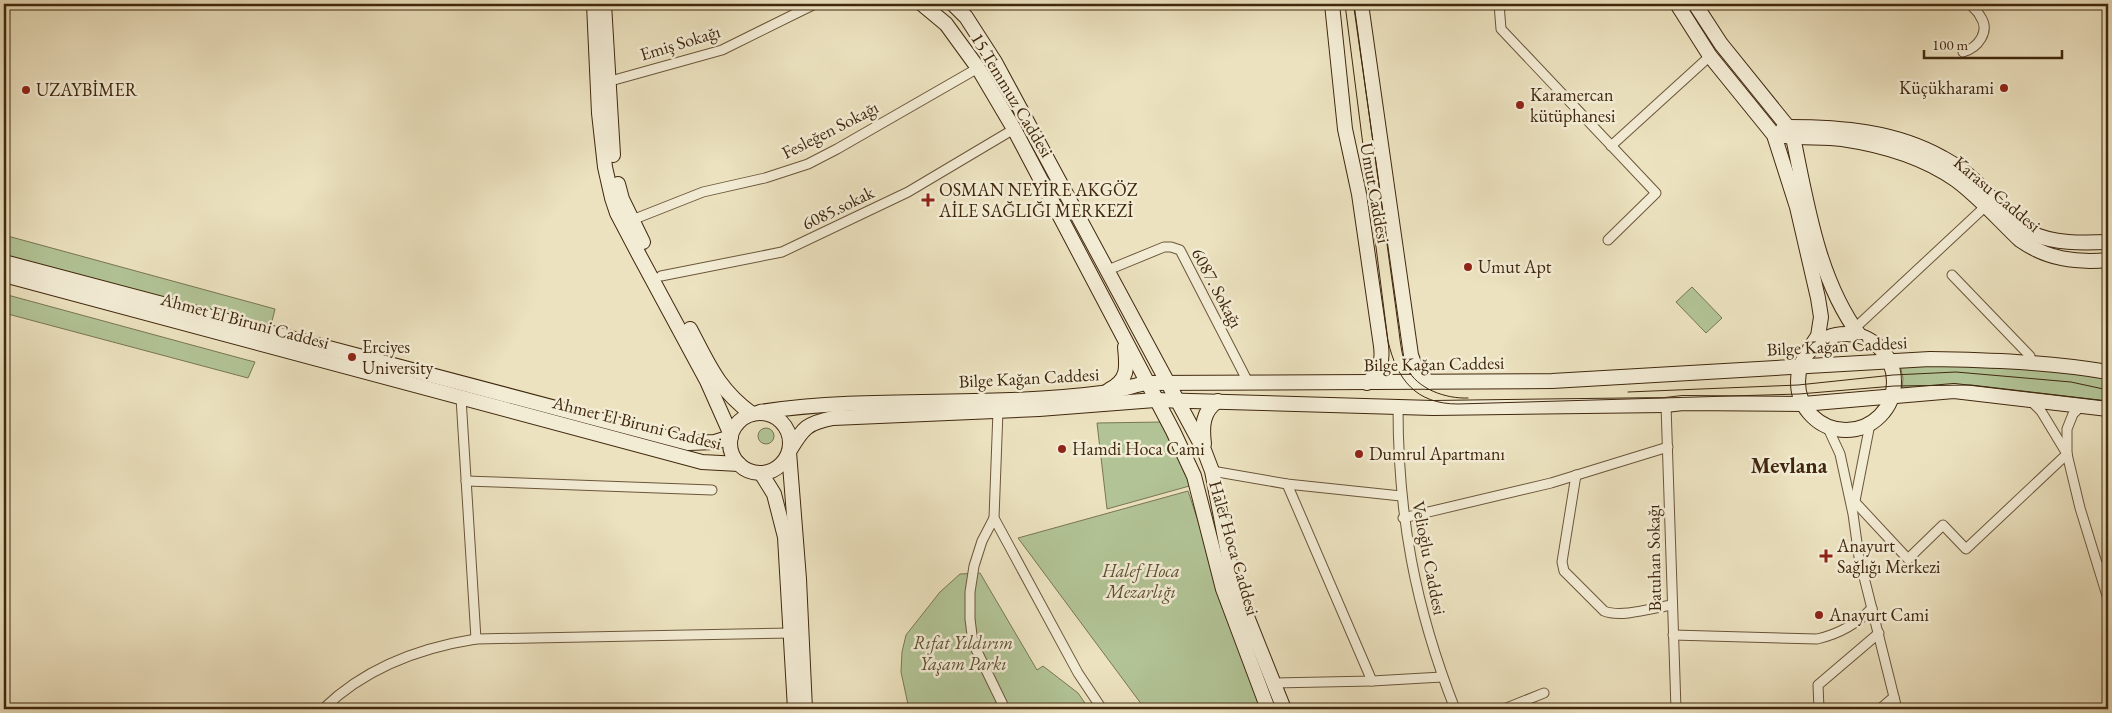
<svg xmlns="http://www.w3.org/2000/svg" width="2112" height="713" font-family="'EB Garamond',serif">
	<rect width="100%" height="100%" fill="#ece2bf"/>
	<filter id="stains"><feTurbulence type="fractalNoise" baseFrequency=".004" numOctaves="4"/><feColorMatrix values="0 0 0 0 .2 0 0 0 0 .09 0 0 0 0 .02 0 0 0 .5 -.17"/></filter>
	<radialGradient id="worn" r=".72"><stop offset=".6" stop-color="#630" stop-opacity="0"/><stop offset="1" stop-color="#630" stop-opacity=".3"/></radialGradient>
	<g fill="#b2c496" stroke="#797652">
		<polygon points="4,235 275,309 270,329 4,258"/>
		<polygon points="1692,287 1722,318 1706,333 1676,302"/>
		<polygon points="4,294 247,360 255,362 248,378 4,313"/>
		<path d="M 1900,365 C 1970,366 2039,368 2108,378 L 2108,403 L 1902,390 L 1903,378 Z"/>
		<polygon points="1162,422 1193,485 1107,509 1097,423"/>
		<circle cx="766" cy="436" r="8"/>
		<polygon points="1188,491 1261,709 1145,709 1018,538"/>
		<polygon points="980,573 1037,670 1043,666 1078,693 1089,709 909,709 901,672 902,652 906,635 940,592 960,574"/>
	</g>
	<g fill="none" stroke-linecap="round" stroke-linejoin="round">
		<defs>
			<g id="street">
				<polyline points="1499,4 1501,29 1656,193 1608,240"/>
				<path d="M 1963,52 C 1978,48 1991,31 1980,16 C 1978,11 1973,8 1970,4"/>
				<polyline points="607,82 722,50 815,4"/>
				<polyline points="1611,146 1710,56"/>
				<polyline points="632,220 703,192 765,178 808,164 837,149 978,68"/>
				<polyline points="1108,270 1164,247 1171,247 1180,250 1248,382"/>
				<polyline points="1952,275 2030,356 2031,364"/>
				<polyline points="661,276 782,252 908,192 1014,129"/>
				<polyline points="1855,328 1988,204"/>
				<polyline points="461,398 476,639"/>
				<polyline points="2031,401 2041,411 2067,454"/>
				<polyline points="1666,405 1676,709"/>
				<polyline points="2082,405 2073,414 2067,429 2067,454 2080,508 2108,599"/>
				<path d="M 1398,407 C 1398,516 1415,607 1455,709"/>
				<polyline points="998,411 994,518 1078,673 1102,709"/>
				<polyline points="1827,426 1840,454 1853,514 1859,557 1897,709"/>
				<polyline points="1212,471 1287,484 1401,496"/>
				<path d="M 1576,475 L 1562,562 L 1564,571 L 1604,611 C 1621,618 1653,608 1672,605"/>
				<polyline points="466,481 712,490"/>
				<polyline points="1287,484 1372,681"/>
				<polyline points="1854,501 1908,559 1943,525 1966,549 2067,454"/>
				<polyline points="1854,506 1870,424"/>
				<polyline points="994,518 982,541 974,566 970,592 970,619 973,643 1005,709"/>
				<polyline points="1403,518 1551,483 1668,447"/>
				<polyline points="2099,568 2108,565"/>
				<path d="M 1673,635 L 1817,639 C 1839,634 1857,624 1872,608"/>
				<polyline points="1274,683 1372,681 1442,677"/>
				<path d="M 323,709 C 365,668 418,648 476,639 L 792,633"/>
				<polyline points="1504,709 1544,693"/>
				<polyline points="1819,709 1818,685 1879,633"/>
				<polyline points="1880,709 1894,697"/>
			</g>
			<g id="secondary">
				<polyline points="594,4 599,113 605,167 612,198 617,213 638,253 707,381 731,435"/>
				<polyline points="604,4 613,155"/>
				<polyline points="922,4 946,24 978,68 1014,129 1173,431 1194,476 1223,589 1268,709"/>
				<polyline points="953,4 966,17 995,62 1204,450 1212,471 1234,584 1284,709"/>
				<path d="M 1332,4 L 1345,129 L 1359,194 L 1381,346 C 1383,363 1380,372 1367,383"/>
				<polyline points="1361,4 1411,355 1416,369 1428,382"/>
				<polyline points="1677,4 1710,56 1774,135 1797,207 1818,298 1821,317 1818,336 1810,348"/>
				<path d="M 1695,4 L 1721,44 L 1788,127 L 1793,137 C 1807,204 1818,280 1860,336"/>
				<path d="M 1782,130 L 1788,127 C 1841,127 1895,131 1943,158 C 1958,166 1971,176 1982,188 C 1996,203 2010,223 2029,232 C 2053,244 2083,243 2108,242"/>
				<path d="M 1785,136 C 1804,138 1823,137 1842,139 C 1883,145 1922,156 1956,180 C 1979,197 1999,220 2020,240 C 2047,259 2076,263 2108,260"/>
				<polyline points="618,184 622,199 643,242"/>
				<polyline points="4,262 688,443 715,442 731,437"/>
				<polyline points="4,275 702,462 739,464"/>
				<path d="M 690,329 C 709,365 718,389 752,414"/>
				<circle cx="1846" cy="382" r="48"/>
				<path d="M 1109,390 C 1129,380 1127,367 1125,347"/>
				<path d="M 760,412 C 873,395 989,408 1102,393 C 1117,391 1132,386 1146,383 L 1552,381 L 1930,359 C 1989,360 2050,362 2108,372"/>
				<circle cx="760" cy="443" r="30"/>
				<path d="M 1204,444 C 1202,427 1202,411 1218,401"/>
				<path d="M 790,450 C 803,428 807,423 833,418 L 1039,409 L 1155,400 L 1433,408 L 1666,405 L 1683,403 L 1803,404 L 1954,391 L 2108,409"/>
				<polyline points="789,452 799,579 805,709"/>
				<polyline points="761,473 774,494 785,537 795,709"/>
			</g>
		</defs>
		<use href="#street" stroke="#6b563a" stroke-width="11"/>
		<use href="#secondary" stroke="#40280e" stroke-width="16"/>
		<use href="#street" stroke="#f3ecd5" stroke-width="9"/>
		<use href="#secondary" stroke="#f3ecd5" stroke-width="14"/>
		<g stroke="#40280e" stroke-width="1">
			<path d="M 1345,4 L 1388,341 C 1397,380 1416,404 1458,404 L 1799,394 L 1894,386 L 1971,385 L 2108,401"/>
			<path d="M 1354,4 L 1398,324 C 1400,338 1401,355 1407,368 C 1417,389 1446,399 1468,398"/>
			<polyline points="1628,392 1798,385 1893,375 1956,372 2071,382 2108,390"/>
		</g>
	</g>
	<g fill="#8f2418" stroke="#f3ecd5" stroke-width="2">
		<circle cx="2004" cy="88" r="5"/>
		<circle cx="26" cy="90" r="5"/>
		<circle cx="1520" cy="105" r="5"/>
		<path d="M925.5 192.5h5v5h5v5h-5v5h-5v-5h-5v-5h5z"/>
		<circle cx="1468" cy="267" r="5"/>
		<circle cx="352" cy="357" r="5"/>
		<circle cx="1062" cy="449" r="5"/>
		<circle cx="1359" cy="454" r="5"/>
		<path d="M1823.5 548.5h5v5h5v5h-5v5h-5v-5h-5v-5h5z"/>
		<circle cx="1819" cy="615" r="5"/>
	</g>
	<g text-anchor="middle" stroke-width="5" stroke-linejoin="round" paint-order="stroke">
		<g font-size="18" fill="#40280e" stroke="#f3ecd5">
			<text transform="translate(680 43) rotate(-17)" y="6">Emiş Sokağı</text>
			<text transform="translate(1012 95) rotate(59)" y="6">15 Temmuz Caddesi</text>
			<text transform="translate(830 130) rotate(-27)" y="6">Fesleğen Sokağı</text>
			<text transform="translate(1375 193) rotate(80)" y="6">Umut Caddesi</text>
			<text transform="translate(1997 194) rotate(40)" y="6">Karasu Caddesi</text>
			<text transform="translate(838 208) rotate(-26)" y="6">6085.sokak</text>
			<text transform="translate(1217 288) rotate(62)" y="6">6087. Sokağı</text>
			<text transform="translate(245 321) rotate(15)" y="6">Ahmet El Biruni Caddesi</text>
			<text transform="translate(1837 346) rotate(-3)" y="6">Bilge Kağan Caddesi</text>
			<text transform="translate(1434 364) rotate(-1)" y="6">Bilge Kağan Caddesi</text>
			<text transform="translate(1029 378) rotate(-3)" y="6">Bilge Kağan Caddesi</text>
			<text transform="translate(637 423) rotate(14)" y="6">Ahmet El Biruni Caddesi</text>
			<text transform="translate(1234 548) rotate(74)" y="6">Halef Hoca Caddesi</text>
			<text transform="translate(1429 558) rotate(79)" y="6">Velioğlu Caddesi</text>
			<text transform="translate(1654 558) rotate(-91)" y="6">Batuhan Sokağı</text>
		</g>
		<g font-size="18" fill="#40280e" stroke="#f3ecd5" text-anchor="start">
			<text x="1994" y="94" text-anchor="end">Küçükharami</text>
			<text x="36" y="96">UZAYBİMER</text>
			<text x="1530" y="101">Karamercan<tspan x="1530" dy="21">kütüphanesi</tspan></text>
			<text x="939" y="196">OSMAN NEYİRE AKGÖZ<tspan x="939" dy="21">AİLE SAĞLIĞI MERKEZİ</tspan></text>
			<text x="1478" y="273">Umut Apt</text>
			<text x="362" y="353">Erciyes<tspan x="362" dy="21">University</tspan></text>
			<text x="1072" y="455">Hamdi Hoca Cami</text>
			<text x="1369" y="460">Dumrul Apartmanı</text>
			<text x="1837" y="552">Anayurt<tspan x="1837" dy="21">Sağlığı Merkezi</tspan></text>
			<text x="1829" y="621">Anayurt Cami</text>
		</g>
		<g font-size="18" font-style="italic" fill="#5c4f30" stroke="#f3ecd5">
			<text x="1141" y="577">Halef Hoca<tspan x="1141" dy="21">Mezarlığı</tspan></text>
			<text x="963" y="649">Rıfat Yıldırım<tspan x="963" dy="21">Yaşam Parkı</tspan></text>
		</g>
		<g font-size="22" font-weight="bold" fill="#40280e" stroke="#f3ecd5">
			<text x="1789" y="473">Mevlana</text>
		</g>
	</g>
	<rect width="2112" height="713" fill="none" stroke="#ece2bf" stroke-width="20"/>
	<rect x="5" y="5" width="2102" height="703" fill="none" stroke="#40280e" stroke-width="2.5"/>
	<rect x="10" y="10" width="2092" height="693" fill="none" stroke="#40280e"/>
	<path d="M1924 50v8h138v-8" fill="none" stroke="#40280e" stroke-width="2.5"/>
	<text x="1932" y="50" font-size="15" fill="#40280e" stroke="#f3ecd5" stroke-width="4" paint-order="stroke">100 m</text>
	<rect width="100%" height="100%" filter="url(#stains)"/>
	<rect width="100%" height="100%" fill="url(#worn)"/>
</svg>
